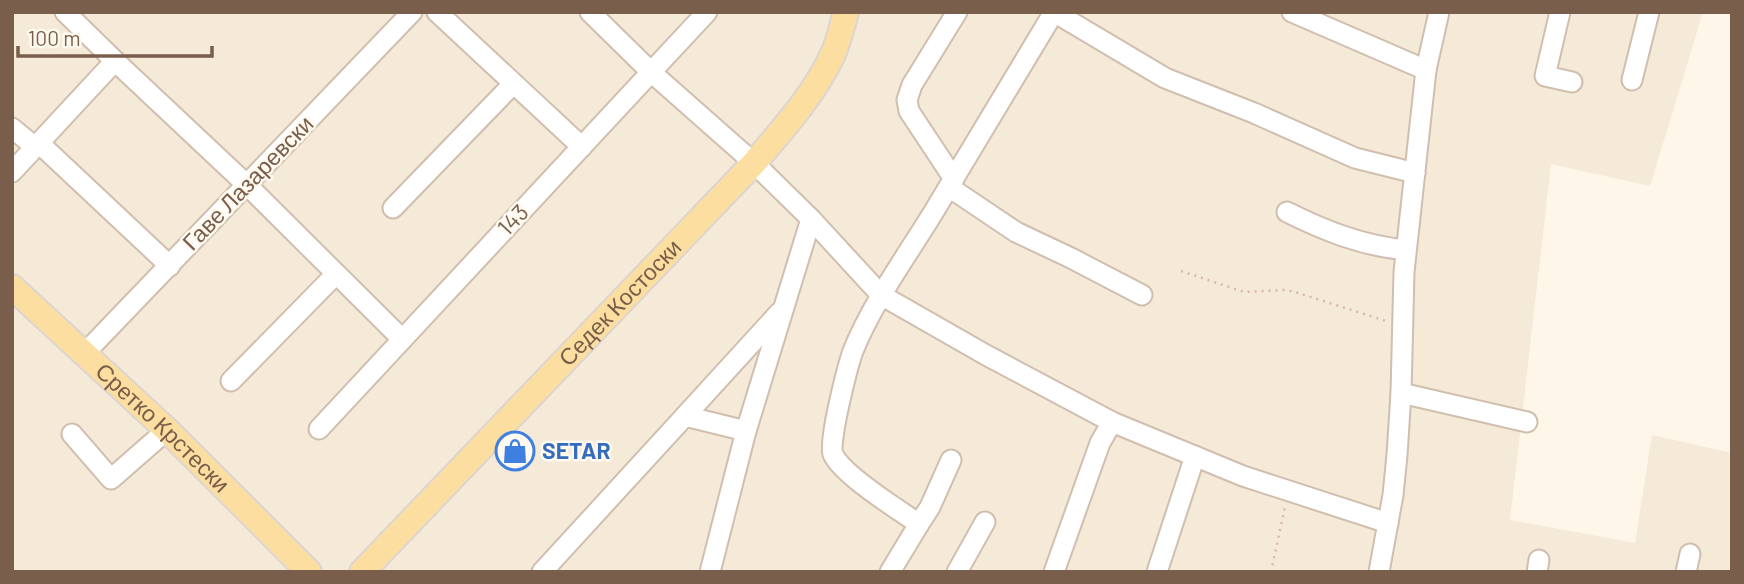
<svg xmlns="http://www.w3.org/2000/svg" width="1744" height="584" font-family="Barlow,sans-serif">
	<rect width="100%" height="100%" fill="#fdf6e9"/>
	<polygon fill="#f5e9d7" points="12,12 1703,12 1650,186 1551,164 1510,520 1635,543 1652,435 1732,453 1732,563 1730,572 12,572"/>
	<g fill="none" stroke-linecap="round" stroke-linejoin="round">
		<defs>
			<g id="minor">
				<polyline points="65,12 115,61 247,185 402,339"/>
				<polyline points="437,12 582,147"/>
				<polyline points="590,12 651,72 754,163 811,219 881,295 986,355 1112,422 1243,476 1388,523"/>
				<polyline points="1054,12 1165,78 1254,113 1355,158 1415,173"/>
				<polyline points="1292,12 1426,70"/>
				<polyline points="1560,12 1545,76 1572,82"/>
				<polyline points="1632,80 1649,12"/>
				<polyline points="12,128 35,147"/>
				<polyline points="39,143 170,266"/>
				<polyline points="12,172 115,61"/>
				<polyline points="954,179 909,111 907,100 912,85 957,12"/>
				<polyline points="949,187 1016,232 1071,258 1142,295"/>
				<polyline points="393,208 513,84"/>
				<path d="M 1287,212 C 1325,231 1363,246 1406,250"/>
				<polyline points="84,354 412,12"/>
				<polyline points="231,381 336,274"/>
				<polyline points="1401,393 1527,422"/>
				<polyline points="685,416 779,313"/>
				<polyline points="319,429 707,12"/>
				<polyline points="72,434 111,479 167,430"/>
				<path d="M 951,460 L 930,507 L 919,524 C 899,510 842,475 833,454 C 828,442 848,365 853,351 C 873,302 906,257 933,213 C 974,146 1014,79 1054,12"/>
				<polyline points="542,572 685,416 746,431"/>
				<polyline points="710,572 746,431 811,219"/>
				<polyline points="890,572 919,524"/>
				<polyline points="957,572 985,522"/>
				<polyline points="1054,572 1100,443 1112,422"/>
				<polyline points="1157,572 1195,456"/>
				<polyline points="1379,572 1393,495 1397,455 1401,393 1404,272 1426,70 1439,12"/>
				<polyline points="1537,572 1539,560"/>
				<polyline points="1686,572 1690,554"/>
			</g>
			<g id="major">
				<path id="s1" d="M 12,287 L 167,430 L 309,572"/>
				<path id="s2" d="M 362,572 L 754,163 C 783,129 814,95 833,54 C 839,41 842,26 846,12"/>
			</g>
		</defs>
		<use href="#minor" stroke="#d0bfae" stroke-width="23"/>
		<use href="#major" stroke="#dcd5d0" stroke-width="28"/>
		<g stroke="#d9baa2" stroke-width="2.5" stroke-dasharray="2 5" stroke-linecap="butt">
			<polyline points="1181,271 1244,292 1285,290 1295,292 1386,321"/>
			<polyline points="1271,572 1285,507"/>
		</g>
		<use href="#minor" stroke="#fff" stroke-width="19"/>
		<use href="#major" stroke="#fcdea1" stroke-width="24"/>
	</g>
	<defs>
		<symbol id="shop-ring" viewBox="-11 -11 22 22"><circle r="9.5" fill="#fffaf0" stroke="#3f7fe0" stroke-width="1.5"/><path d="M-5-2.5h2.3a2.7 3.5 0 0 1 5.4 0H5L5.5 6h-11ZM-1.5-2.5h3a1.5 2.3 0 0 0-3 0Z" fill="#3f7fe0"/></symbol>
	</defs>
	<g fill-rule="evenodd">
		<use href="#shop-ring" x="493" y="429" width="44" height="44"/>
	</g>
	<g text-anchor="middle" stroke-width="5" stroke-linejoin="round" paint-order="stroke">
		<g font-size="23" fill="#795e4b" stroke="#fffaf0">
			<text transform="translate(248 183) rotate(-46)" y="8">Гаве Лазаревски</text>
			<text transform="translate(513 220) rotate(-47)" y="8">143</text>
			<text dy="8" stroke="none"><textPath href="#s2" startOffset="373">Седек Костоски</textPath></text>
			<text dy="8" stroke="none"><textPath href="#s1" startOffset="206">Сретко Крстески</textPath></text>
		</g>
		<g font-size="23" font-weight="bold" fill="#366cbe" stroke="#fffaf0" text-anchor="start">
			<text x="542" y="459">SETAR</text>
		</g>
	</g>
	<rect width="1744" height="584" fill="none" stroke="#795e4b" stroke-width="28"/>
	<path d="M18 46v10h194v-10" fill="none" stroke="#795e4b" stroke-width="3.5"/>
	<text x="28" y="46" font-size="21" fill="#795e4b" stroke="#fffaf0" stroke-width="5" paint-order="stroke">100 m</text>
</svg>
